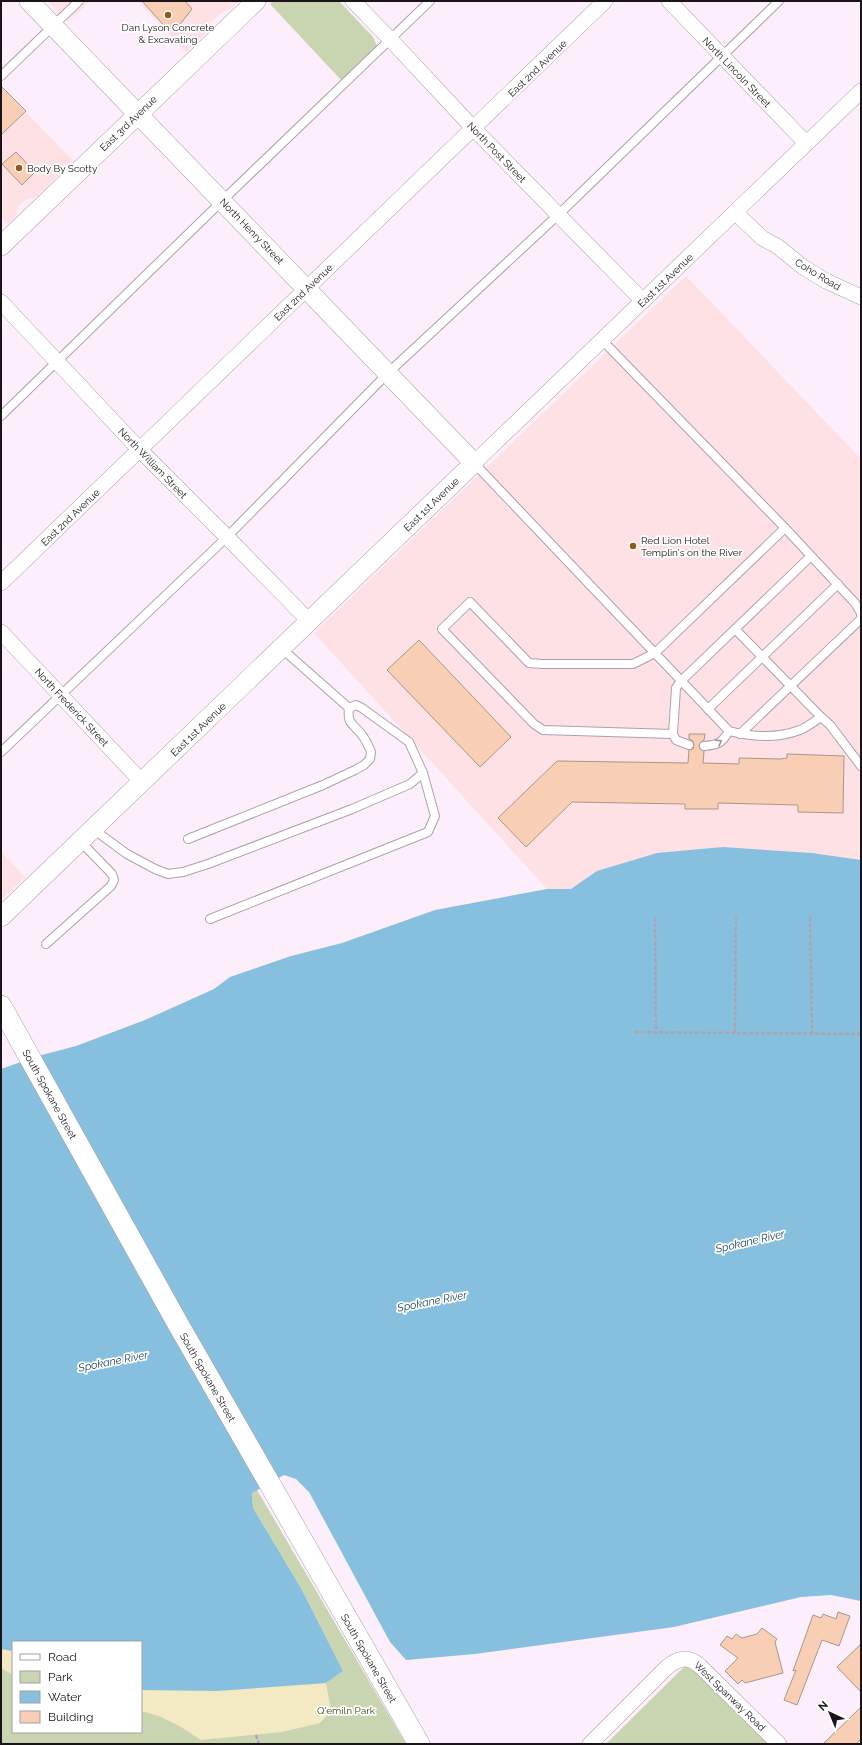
<svg xmlns="http://www.w3.org/2000/svg" width="862" height="1745" font-family="Raleway,sans-serif">
	<rect width="100%" height="100%" fill="#fdeefb"/>
	<g fill="#fde1e4">
		<polygon points="48,1 90,1 68,21"/>
		<polygon points="138,1 239,1 230,9 222,12 211,22 209,30 186,52"/>
		<polygon points="1,86 73,161 36,197 25,200 18,207 16,216 8,224 1,217"/>
		<polygon points="686,276 861,459 861,860 812,853 723,847 581,883 571,889 547,889 314,633"/>
		<polygon points="1,852 25,877 1,900"/>
	</g>
	<g fill="#c8d5b0">
		<polygon points="273,1 339,1 373,37 378,48 343,82 270,4"/>
		<polygon points="257,1490 406,1744 1,1744 1,1649 13,1651 13,1732 141,1732 141,1690 217,1691 326,1683 343,1671 301,1588 253,1508 252,1493"/>
		<polygon points="690,1661 769,1744 606,1744"/>
	</g>
	<g fill="#f3eac4">
		<polygon points="1,1649 13,1651 13,1675 1,1668"/>
		<polygon points="326,1683 331,1711 320,1723 282,1732 201,1740 181,1727 159,1716 141,1711 141,1690 217,1691"/>
	</g>
	<polygon fill="#86c0de" points="723,847 812,853 861,860 861,1601 831,1595 801,1597 674,1627 475,1654 406,1660 390,1642 309,1492 296,1479 284,1475 252,1493 253,1508 301,1588 343,1671 326,1683 217,1691 141,1690 141,1642 13,1642 13,1651 1,1649 1,1069 38,1056 76,1046 145,1020 214,989 230,977 291,956 342,943 435,910 547,889 571,889 597,871 657,853"/>
	<g fill="#f8cfb4" stroke="#aa968a">
		<polygon points="142,1 185,1 192,9 177,28 174,25 168,30"/>
		<polygon points="1,86 26,111 1,135"/>
		<polygon points="16,152 35,172 22,185 2,164"/>
		<polygon points="419,640 511,737 480,767 387,670"/>
		<polygon points="689,734 705,734 704,740 701,742 699,746 700,749 704,751 703,763 739,764 739,758 780,759 787,758 787,754 844,756 843,813 798,812 798,805 718,803 718,809 685,809 685,804 572,802 526,847 498,818 557,761 688,763 689,750 693,749 694,745 693,741 689,739"/>
		<polygon points="838,1612 850,1616 839,1646 822,1640 797,1705 784,1700 796,1670 793,1671 813,1615 821,1618 823,1614 836,1619"/>
		<polygon points="762,1628 777,1639 775,1642 783,1673 745,1683 742,1680 738,1684 725,1671 738,1658 720,1645 727,1636 732,1639 736,1634 742,1638 757,1634"/>
		<polygon points="861,1644 861,1692 837,1667"/>
		<polygon points="861,1707 861,1739 856,1744 823,1744"/>
	</g>
	<g fill="none" stroke-linecap="round" stroke-linejoin="round">
		<defs>
			<g id="service">
				<polyline points="1,76 79,1"/>
				<polyline points="602,340 785,528"/>
				<polyline points="1,416 222,201 430,1"/>
				<path d="M 474,463 L 729,731 C 752,737 776,739 800,730 C 807,727 815,721 821,717 L 830,725 L 861,766"/>
				<polyline points="735,629 821,717"/>
				<polyline points="708,709 838,584"/>
				<polyline points="673,734 676,740 689,745"/>
				<polyline points="740,734 861,619 861,613 855,603 785,528 655,653 633,664 543,664 529,663 470,602 442,629 534,724 543,730 673,734 676,688 681,681 811,556"/>
				<path d="M 704,746 C 718,745 722,743 729,731"/>
				<polyline points="1,752 227,537 388,373 558,215 779,1"/>
				<polyline points="93,829 127,854 155,869 168,874 183,872 208,864 352,809 410,784 423,773 409,742 362,708 356,705 349,708 281,648"/>
				<path d="M 188,839 L 323,785 L 355,770 L 364,765 L 370,759 L 371,752 C 369,747 366,740 362,735 C 353,723 347,725 349,708"/>
				<polyline points="210,919 428,832 435,816 423,773"/>
				<polyline points="46,944 111,886 114,880 112,874 80,841"/>
			</g>
			<g id="minor">
				<polyline points="353,1 390,39 474,129 643,301"/>
				<polyline points="669,1 806,143"/>
				<polyline points="735,212 762,238 777,246 803,267 826,281 861,297"/>
				<polyline points="1,302 139,449 227,537 309,621"/>
				<polyline points="474,463 861,91"/>
				<polyline points="1,583 605,1"/>
				<polyline points="1,632 142,782"/>
				<path d="M 590,1744 L 665,1669 C 677,1658 687,1655 700,1666 L 779,1744"/>
			</g>
			<g id="tertiary">
				<polyline points="1,246 256,1"/>
				<polyline points="1,917 474,463 29,1"/>
			</g>
			<polyline id="secondary" points="1,1006 178,1324 419,1744"/>
		</defs>
		<use href="#service" stroke="#b09fae" stroke-width="10"/>
		<use href="#minor" stroke="#b09fae" stroke-width="16"/>
		<use href="#tertiary" stroke="#b09fae" stroke-width="20"/>
		<use href="#secondary" stroke="#b09fae" stroke-width="22"/>
		<g stroke="#afa3ad" stroke-width="2.5" stroke-dasharray="4 2" stroke-linecap="butt">
			<polyline points="655,917 656,1032"/>
			<polyline points="810,917 812,1034"/>
			<polyline points="635,1032 861,1034"/>
			<polyline points="735,1033 736,916"/>
			<polyline points="256,1735 259,1744"/>
		</g>
		<use href="#service" stroke="#fff" stroke-width="8"/>
		<use href="#minor" stroke="#fff" stroke-width="15"/>
		<use href="#tertiary" stroke="#fff" stroke-width="19"/>
		<use href="#secondary" stroke="#fff" stroke-width="21"/>
	</g>
	<defs><path id="oneway-chevron" d="M-2-3.5L2.5 0L-2 3.5" fill="none" stroke-width="1.6" stroke-linecap="round" stroke-linejoin="round"/></defs>
	<use stroke="#989598" href="#oneway-chevron" transform="translate(719 742) rotate(-32)"/>
	<g fill="#96561f" stroke="#fff" stroke-width="1.5">
		<circle cx="168" cy="15" r="4"/>
		<circle cx="19" cy="168" r="4"/>
		<circle cx="633" cy="546" r="4"/>
	</g>
	<g text-anchor="middle" stroke-width="3.5" stroke-linejoin="round" paint-order="stroke">
		<g font-size="10" fill="#1a1319" stroke="#fff" text-anchor="start">
			<text x="168" y="31" text-anchor="middle">Dan Lyson Concrete<tspan x="168" dy="12">&amp; Excavating</tspan></text>
			<text x="27" y="172">Body By Scotty</text>
			<text x="641" y="544">Red Lion Hotel<tspan x="641" dy="12">Templin's on the River</tspan></text>
		</g>
		<g font-size="10" fill="#1a1319" stroke="#fff">
			<text transform="translate(537 68) rotate(-44)" y="4">East 2nd Avenue</text>
			<text transform="translate(737 72) rotate(46)" y="4">North Lincoln Street</text>
			<text transform="translate(128 123) rotate(-44)" y="4">East 3rd Avenue</text>
			<text transform="translate(497 152) rotate(46)" y="4">North Post Street</text>
			<text transform="translate(252 231) rotate(46)" y="4">North Henry Street</text>
			<text transform="translate(818 274) rotate(31)" y="4">Coho Road</text>
			<text transform="translate(665 280) rotate(-44)" y="4">East 1st Avenue</text>
			<text transform="translate(303 292) rotate(-44)" y="4">East 2nd Avenue</text>
			<text transform="translate(153 463) rotate(46)" y="4">North William Street</text>
			<text transform="translate(431 504) rotate(-44)" y="4">East 1st Avenue</text>
			<text transform="translate(70 517) rotate(-44)" y="4">East 2nd Avenue</text>
			<text transform="translate(72 707) rotate(47)" y="4">North Frederick Street</text>
			<text transform="translate(198 729) rotate(-44)" y="4">East 1st Avenue</text>
			<text transform="translate(50 1094) rotate(61)" y="4">South Spokane Street</text>
			<text transform="translate(208 1377) rotate(60)" y="4">South Spokane Street</text>
			<text transform="translate(369 1658) rotate(60)" y="4">South Spokane Street</text>
			<text transform="translate(730 1696) rotate(44)" y="4">West Spanway Road</text>
		</g>
		<g font-size="10" fill="#3c4c13" stroke="#fff">
			<text x="346" y="1714">Q'emiln Park</text>
		</g>
		<g font-size="11" font-style="italic" fill="#18475d" stroke="#fff">
			<text transform="translate(750 1241) rotate(-13)" y="4">Spokane River</text>
			<text transform="translate(432 1301) rotate(-11)" y="4">Spokane River</text>
			<text transform="translate(113 1361) rotate(-11)" y="4">Spokane River</text>
		</g>
	</g>
	<rect width="862" height="1745" fill="none" stroke="#1a1319" stroke-width="4"/>
	<rect x="12" y="1641" width="130" height="92" fill="#ffffff" stroke="#a3a1a3"/>
	<rect x="20" y="1654" width="20" height="6" fill="#ffffff" stroke="#a3a1a3"/>
	<text x="48" y="1661" font-size="12" fill="#1a1319">Road</text>
	<rect x="20" y="1671" width="20" height="12" fill="#c8d5b0" stroke="#a3a1a3"/>
	<text x="48" y="1681" font-size="12" fill="#1a1319">Park</text>
	<rect x="20" y="1691" width="20" height="12" fill="#86c0de" stroke="#a3a1a3"/>
	<text x="48" y="1701" font-size="12" fill="#1a1319">Water</text>
	<rect x="20" y="1711" width="20" height="12" fill="#f8cfb4" stroke="#a3a1a3"/>
	<text x="48" y="1721" font-size="12" fill="#1a1319">Building</text>
	<g transform="translate(830 1713) rotate(316)" stroke="#ffffff" stroke-width="3" paint-order="stroke">
	<path d="M0-3L7 15L0 10L-7 15Z" fill="#1a1319"/>
	<text y="-6" font-size="11" font-weight="bold" text-anchor="middle" fill="#1a1319">N</text>
	</g>
</svg>
